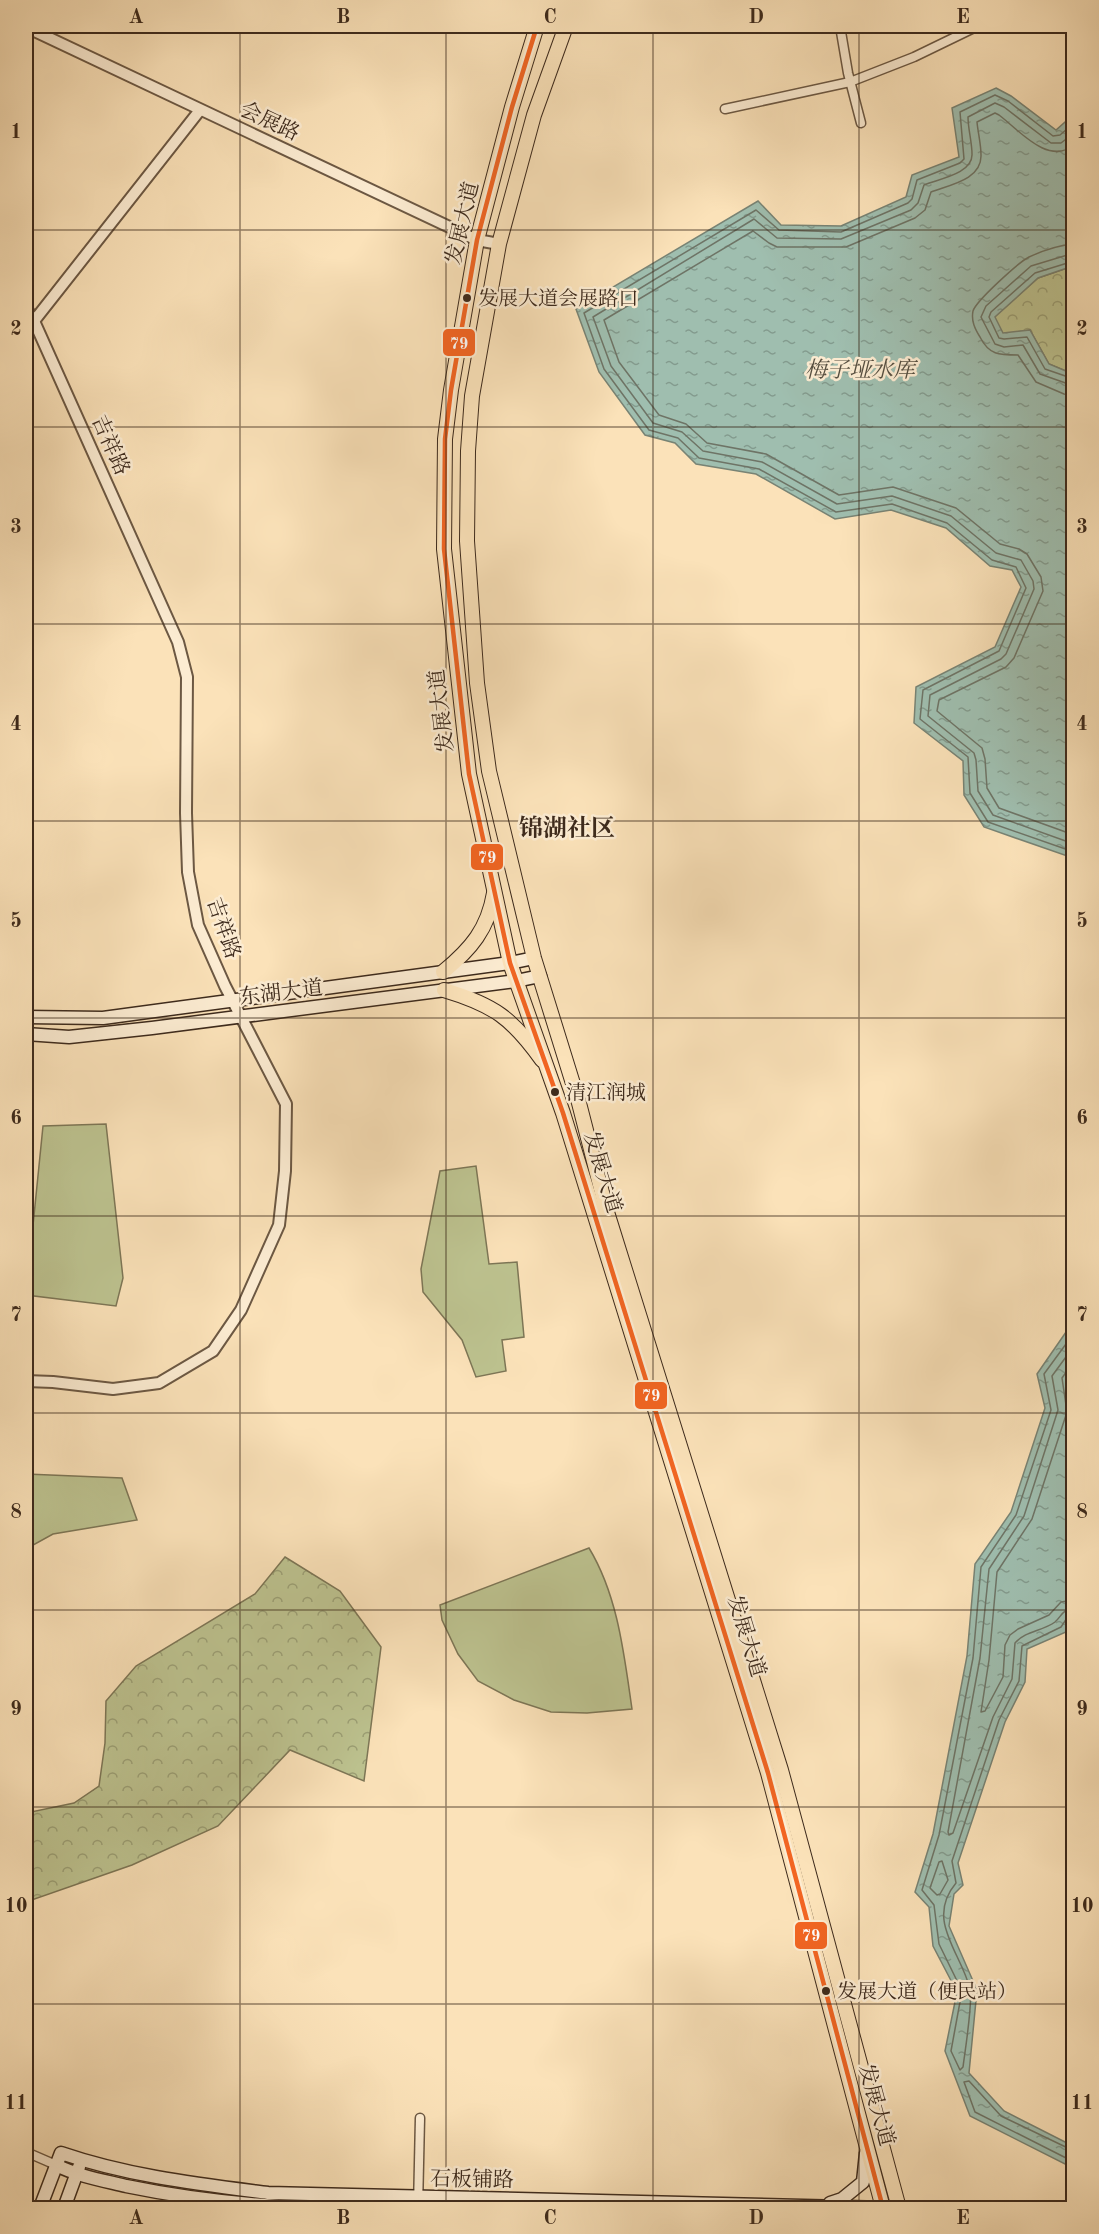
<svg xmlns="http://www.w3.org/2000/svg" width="1099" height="2234" font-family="'Old Standard TT','Noto Serif SC',serif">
	<defs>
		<pattern id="forest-crowns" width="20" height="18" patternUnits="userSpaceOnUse" patternTransform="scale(1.5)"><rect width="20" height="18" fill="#bdc390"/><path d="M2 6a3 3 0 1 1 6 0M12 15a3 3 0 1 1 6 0" fill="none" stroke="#9b9f75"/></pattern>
		<pattern id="water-ripples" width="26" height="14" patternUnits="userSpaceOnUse" patternTransform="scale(1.5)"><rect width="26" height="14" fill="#9fbeaf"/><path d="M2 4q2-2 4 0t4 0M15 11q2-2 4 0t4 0" fill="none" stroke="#839b8e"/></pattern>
	</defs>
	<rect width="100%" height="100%" fill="#fbe2b9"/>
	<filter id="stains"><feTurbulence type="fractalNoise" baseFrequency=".00333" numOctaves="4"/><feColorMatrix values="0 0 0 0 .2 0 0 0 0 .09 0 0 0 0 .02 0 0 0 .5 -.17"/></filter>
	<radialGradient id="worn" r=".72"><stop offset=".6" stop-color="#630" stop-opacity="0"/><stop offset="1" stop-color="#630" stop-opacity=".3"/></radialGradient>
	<g fill="url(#forest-crowns)" stroke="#7d7656" stroke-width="1.5">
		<polygon points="1073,266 1073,374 1049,364 1030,330 1003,334 994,317 1038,278"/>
		<polygon points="285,1557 340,1591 381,1647 364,1781 290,1750 218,1826 132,1865 26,1902 26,1813 74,1803 99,1786 105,1743 106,1701 136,1666 255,1594"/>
	</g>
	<g fill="#bdc390" stroke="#7d7656" stroke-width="1.5">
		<polygon points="106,1124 123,1278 116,1306 26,1295 43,1126"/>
		<polygon points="476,1166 489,1264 517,1262 524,1337 502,1340 506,1371 476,1377 462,1340 423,1292 421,1269 440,1171"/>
		<polygon points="26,1474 122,1478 137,1520 53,1534 26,1549"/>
		<path d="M 589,1548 C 618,1596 624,1654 632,1709 L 587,1713 L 551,1712 L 514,1700 L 478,1681 L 458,1654 L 442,1620 L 440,1605 Z"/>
	</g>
	<g fill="url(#water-ripples)" stroke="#788374" stroke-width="1.5">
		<polygon points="996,88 1011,96 1056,130 1073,115 1073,266 1038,278 995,317 1003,333 1030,330 1049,364 1073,374 1073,858 984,827 964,795 963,761 914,723 916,687 995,647 1021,587 1012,570 990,566 946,528 891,510 835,519 756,474 696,464 675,443 645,435 599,372 576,309 758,201 781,225 841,226 906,197 912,175 959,157 952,108"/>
		<polygon points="1073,1322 1073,1617 1066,1632 1027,1649 1025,1682 1005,1722 958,1863 963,1885 954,1894 949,1926 977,1990 969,2073 1004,2111 1073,2146 1073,2168 970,2116 945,2051 957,1992 933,1946 929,1907 915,1892 933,1834 967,1656 975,1564 1011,1512 1045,1408 1037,1374"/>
	</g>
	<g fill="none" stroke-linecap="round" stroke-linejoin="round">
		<g stroke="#6e7466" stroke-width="1.5">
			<polyline points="1074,123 1060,135 1053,136 1008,101 995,95 960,112 964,159 960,163 917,180 912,199 908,203 841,232 779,230 756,210 584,313 604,369 649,430 678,438 699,458 759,469 836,512 892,504 947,523 992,560 1016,567 1026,588 999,651 923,690 920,719 968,757 970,793 988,822 1074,852"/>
			<path d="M 1074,133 L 1061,143 L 1051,143 L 1004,107 L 995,103 L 968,117 C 968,129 972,142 972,154 C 973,174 938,179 924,185 L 918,203 L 911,210 L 841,239 L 777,238 L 754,219 L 593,317 L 611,366 L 653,423 L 682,432 L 703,451 L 762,462 L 837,504 L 892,496 L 951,516 L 996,553 L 1021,560 L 1033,581 L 1034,589 L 1006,654 L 1001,659 L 930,695 L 928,716 L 974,753 L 976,760 L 978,791 L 993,815 L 1074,844"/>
			<path d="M 1074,145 C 1048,166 1019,130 999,115 L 995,113 L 977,122 C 978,133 981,144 981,155 C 982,180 949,185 931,192 L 925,210 L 915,218 L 846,247 L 777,247 L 769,243 L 753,231 L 604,320 L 619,362 L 659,415 L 686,424 L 707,443 L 766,454 L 839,495 L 893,487 L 956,508 L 1000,544 L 1019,549 L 1027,554 L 1041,577 L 1043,591 L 1014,658 L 1006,667 L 939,700 L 937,711 L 982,748 L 985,759 L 987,788 L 999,808 L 1074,835"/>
			<path d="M 1074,244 C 1060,245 1042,251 1029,257 C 1019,262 976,301 973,311 C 971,321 975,329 980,337 C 989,355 999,355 1018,355 L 1036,382 L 1064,394 L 1074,396"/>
			<polyline points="1074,253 1031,266 986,306 981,317 995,344 1004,347 1023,345 1040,374 1074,386"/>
			<polyline points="1074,261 1035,273 991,312 989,317 999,338 1004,339 1027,337 1045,369 1074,379"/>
			<path d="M 1074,1333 L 1044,1374 L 1051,1410 L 1016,1515 L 981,1567 L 973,1658 L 939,1835 L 922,1890 L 934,1905 L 939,1944 L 962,1991 L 951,2051 L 960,2070 L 963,2067 C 965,2051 973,2002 970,1989 C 961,1952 925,1920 956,1883 L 952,1861 L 999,1720 L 1019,1681 L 1022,1646 L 1061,1627 L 1067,1618 L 1074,1616"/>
			<path d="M 1074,1346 L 1052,1376 L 1058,1410 L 1024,1516 L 989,1569 L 980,1658 L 948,1832 L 949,1835 L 953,1833 L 993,1717 L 1012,1679 L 1015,1643 C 1025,1631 1043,1631 1055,1622 C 1062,1616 1062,1609 1074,1609"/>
			<polyline points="1074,1361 1062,1378 1067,1412 1032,1519 997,1572 989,1660 981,1712 985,1711 1003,1677 1005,1645 1010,1635 1018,1629 1049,1615 1061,1602 1074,1600"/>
			<polygon points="942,1861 948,1880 940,1894 937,1895 930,1888 939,1862"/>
			<polyline points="1074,2151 1001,2116 969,2081 964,2082 975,2112 1074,2162"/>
		</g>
		<defs>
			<g id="minor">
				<polyline points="840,26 848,73 861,123"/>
				<polyline points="725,109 850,82 914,57 978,26"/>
				<polyline points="26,2152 56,2165"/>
				<polyline points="418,2208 420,2118"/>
			</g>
			<g id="tertiary">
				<polyline points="26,27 477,240 499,244"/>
				<polyline points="26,308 34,321 178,642 187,677 186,813 188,872 198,925 225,986 286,1104 285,1171 279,1225 241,1310 213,1351 159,1383 113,1389 53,1382 26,1381"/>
				<polyline points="34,321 200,110"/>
			</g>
			<g id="secondary">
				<polyline points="26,1017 103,1018 510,963 534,958"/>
				<polyline points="26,1034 69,1037 152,1028 516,981 540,976"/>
				<path d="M 56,2165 C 78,2176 101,2180 126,2186 C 189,2199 253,2206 318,2208"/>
				<polyline points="830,2203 842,2199 863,2182 866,2153"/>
				<path d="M 40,2208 L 61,2153 C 128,2176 198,2184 268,2193 L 887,2208"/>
				<polyline points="64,2208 79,2167"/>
			</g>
			<g id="primary">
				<path d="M 443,972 C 471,949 488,929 494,893"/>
				<path d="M 444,990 C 494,1005 512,1018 542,1060"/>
			</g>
			<g id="trunk">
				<polyline points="537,26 512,107 477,240 451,390 445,439 444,549 469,774 510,963 563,1113 768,1773 883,2208"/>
				<polyline points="566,26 534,115 499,244 472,396 468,451 467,541 477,683 489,771 534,958 579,1103 607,1212 781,1770 899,2208"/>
			</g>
		</defs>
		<use href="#minor" stroke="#6c5843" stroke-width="11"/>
		<use href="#tertiary" stroke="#6c5843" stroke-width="14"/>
		<use href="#secondary" stroke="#3d2a1c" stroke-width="15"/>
		<use href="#primary" stroke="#3d2a1c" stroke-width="16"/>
		<use href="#trunk" stroke="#3d2a1c" stroke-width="16"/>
		<use href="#minor" stroke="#fcecd2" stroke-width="8"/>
		<use href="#tertiary" stroke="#fcecd2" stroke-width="10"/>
		<use href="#secondary" stroke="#fcecd2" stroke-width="12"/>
		<use href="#primary" stroke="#fbe2b9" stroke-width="14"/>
		<use href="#trunk" stroke="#fbe2b9" stroke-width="14"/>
		<defs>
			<polyline id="bus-1" points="537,26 512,107 477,240 451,390 445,439 444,549 469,774 510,963 563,1113 768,1773 883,2208"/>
		</defs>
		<use href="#bus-1" stroke="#fcecd2" stroke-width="9"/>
		<use href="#bus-1" stroke="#f26522" stroke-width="4.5"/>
	</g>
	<path fill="none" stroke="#3d2a1c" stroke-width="1.5" stroke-opacity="0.55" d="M 240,26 L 240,2208M 446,26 L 446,2208M 653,26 L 653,2208M 859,26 L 859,2208M 26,230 L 1074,230M 26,427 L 1074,427M 26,624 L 1074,624M 26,821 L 1074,821M 26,1018 L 1074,1018M 26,1216 L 1074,1216M 26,1413 L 1074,1413M 26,1610 L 1074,1610M 26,1807 L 1074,1807M 26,2004 L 1074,2004"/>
	<g fill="#3d2a1c" stroke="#fcecd2" stroke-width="2">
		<circle cx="467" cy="298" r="5"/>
		<circle cx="555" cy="1092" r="5"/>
		<circle cx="826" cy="1991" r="5"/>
	</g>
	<g text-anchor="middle" stroke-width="5" stroke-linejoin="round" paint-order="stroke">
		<g font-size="20" fill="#3d2a1c" stroke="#fcecd2" text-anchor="start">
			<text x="478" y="305">发展大道会展路口</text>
			<text x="566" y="1099">清江润城</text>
			<text x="837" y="1998">发展大道（便民站）</text>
		</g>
		<g font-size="21" fill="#3d2a1c" stroke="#fcecd2">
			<text transform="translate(270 121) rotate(25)" y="7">会展路</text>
			<text transform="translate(462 223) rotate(-77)" y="7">发展大道</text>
			<text transform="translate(111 445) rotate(66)" y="7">吉祥路</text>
			<text transform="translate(441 711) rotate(-97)" y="7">发展大道</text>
			<text transform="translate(224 928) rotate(71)" y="7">吉祥路</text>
			<text transform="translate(281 992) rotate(-7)" y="7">东湖大道</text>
			<text transform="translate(603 1172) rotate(73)" y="7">发展大道</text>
			<text transform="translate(747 1636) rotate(73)" y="7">发展大道</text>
			<text transform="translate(877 2105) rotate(75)" y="7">发展大道</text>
			<text transform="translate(472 2179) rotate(1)" y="7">石板铺路</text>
		</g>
		<g font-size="22" font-style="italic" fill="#564f41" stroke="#fcecd2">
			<text x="860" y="377">梅子垭水库</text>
		</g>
		<g font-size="24" font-weight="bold" fill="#3d2a1c" stroke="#fcecd2">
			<text x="567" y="836">锦湖社区</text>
		</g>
	</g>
	<g stroke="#fcecd2" stroke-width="2">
		<rect x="442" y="328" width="34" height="29" rx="6" fill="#f26522"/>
		<rect x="470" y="843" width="34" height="28" rx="6" fill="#f26522"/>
		<rect x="634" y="1381" width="34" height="29" rx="6" fill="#f26522"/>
		<rect x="794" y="1921" width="34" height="29" rx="6" fill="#f26522"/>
	</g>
	<g font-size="16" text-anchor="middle" font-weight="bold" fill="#fff">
		<text x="459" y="349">79</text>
		<text x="487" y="863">79</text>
		<text x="651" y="1401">79</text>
		<text x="811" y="1941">79</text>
	</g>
	<rect width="1099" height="2234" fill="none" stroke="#fbe2b9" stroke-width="66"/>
	<rect x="33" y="33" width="1033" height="2168" fill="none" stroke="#3d2a1c" stroke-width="2"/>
	<g font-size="20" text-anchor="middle" font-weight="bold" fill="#3d2a1c">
		<text x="136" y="23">A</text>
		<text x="343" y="23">B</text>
		<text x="550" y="23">C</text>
		<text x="756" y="23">D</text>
		<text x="963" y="23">E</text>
		<text x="16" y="138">1</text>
		<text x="1082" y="138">1</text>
		<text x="16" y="335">2</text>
		<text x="1082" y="335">2</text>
		<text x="16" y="533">3</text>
		<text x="1082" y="533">3</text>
		<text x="16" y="730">4</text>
		<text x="1082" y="730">4</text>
		<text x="16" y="927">5</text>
		<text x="1082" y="927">5</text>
		<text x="16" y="1124">6</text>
		<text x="1082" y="1124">6</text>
		<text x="16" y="1321">7</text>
		<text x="1082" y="1321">7</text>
		<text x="16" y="1518">8</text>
		<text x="1082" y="1518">8</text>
		<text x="16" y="1715">9</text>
		<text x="1082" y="1715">9</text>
		<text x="16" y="1912">10</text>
		<text x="1082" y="1912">10</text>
		<text x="16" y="2109">11</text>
		<text x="1082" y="2109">11</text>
		<text x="136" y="2224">A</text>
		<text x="343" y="2224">B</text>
		<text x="550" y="2224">C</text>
		<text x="756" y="2224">D</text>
		<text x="963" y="2224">E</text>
	</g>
	<rect width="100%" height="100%" filter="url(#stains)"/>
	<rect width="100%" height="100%" fill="url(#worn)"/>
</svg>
